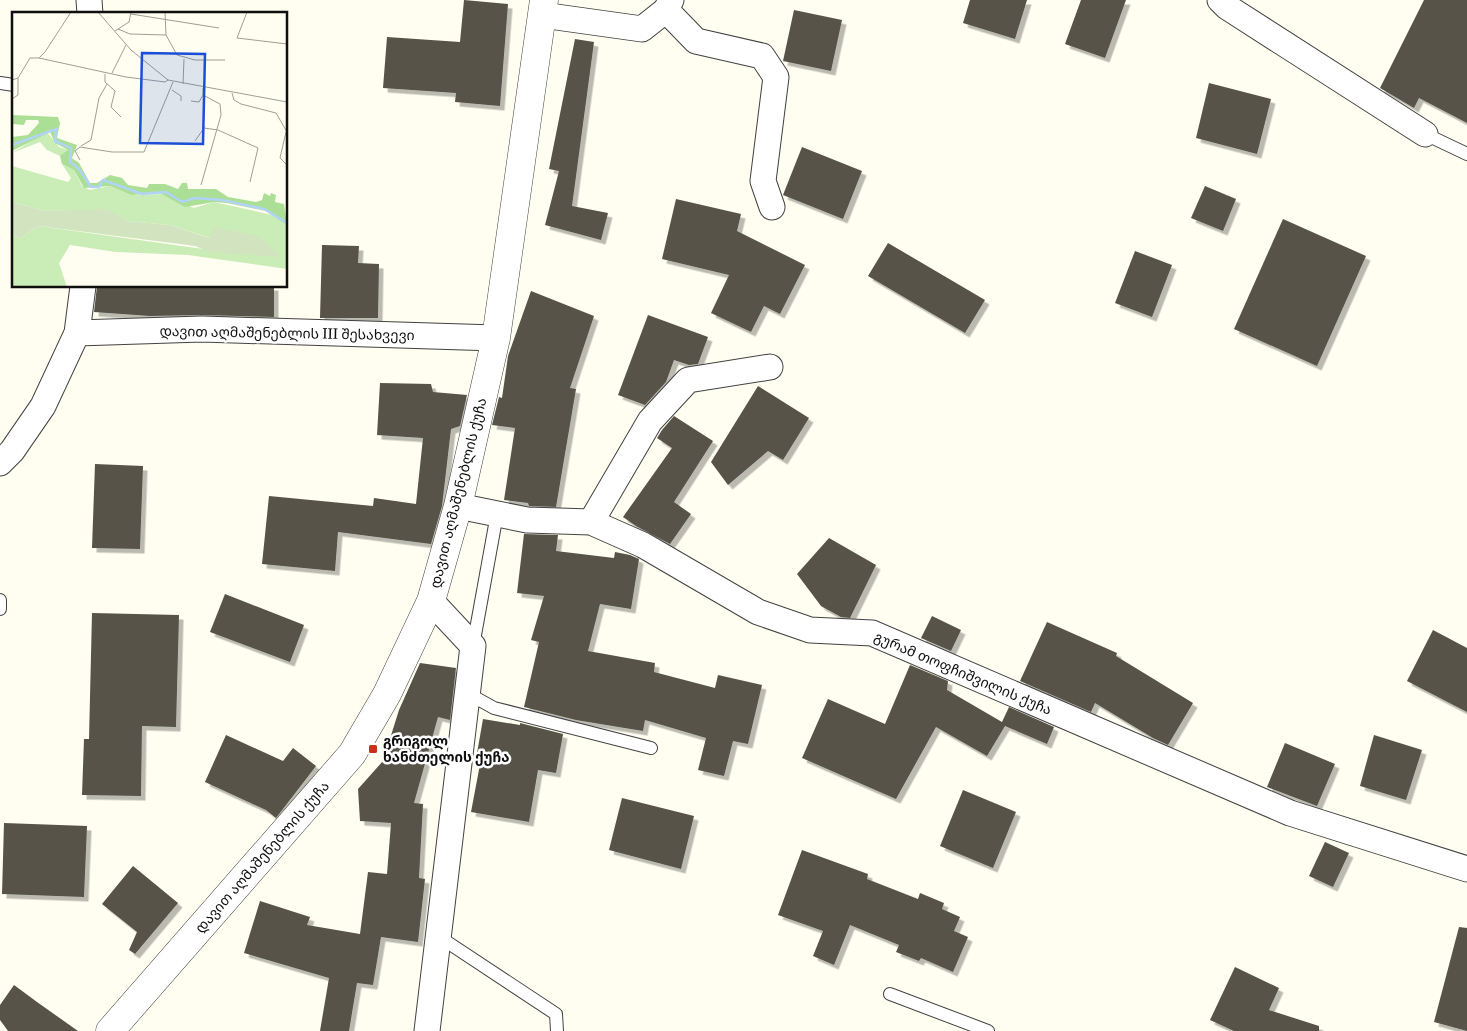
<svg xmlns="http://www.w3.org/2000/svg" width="1467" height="1031" font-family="Merriweather,'Noto Sans Georgian',serif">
	<defs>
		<filter id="shadow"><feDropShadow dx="4.5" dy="4.5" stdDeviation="0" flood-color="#0004"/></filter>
	</defs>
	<rect width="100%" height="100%" fill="#fffef0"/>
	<g fill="#58524a" filter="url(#shadow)">
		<polygon points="464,0 508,4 500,106 455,102 456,93 383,88 387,37 460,42"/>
		<polygon points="970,0 1027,0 1015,39 963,23"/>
		<polygon points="1081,0 1126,0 1105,58 1065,44"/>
		<polygon points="1424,0 1467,0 1467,123 1419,98 1414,108 1380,88"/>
		<polygon points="794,10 842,20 831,71 783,61"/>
		<polygon points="575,39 594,42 572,206 608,213 601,240 545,225 559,171 549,169"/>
		<polygon points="1209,83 1271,99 1257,154 1196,138"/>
		<polygon points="802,147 862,171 843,219 783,195"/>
		<polygon points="1205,186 1236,199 1223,231 1191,218"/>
		<polygon points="676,199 741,214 737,231 805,265 780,314 764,306 751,332 711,313 729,275 662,259"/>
		<polygon points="1283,219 1366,256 1317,366 1234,329"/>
		<polygon points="888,243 985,300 965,333 868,276"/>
		<polygon points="322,245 359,246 358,263 379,264 378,318 320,318"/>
		<polygon points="1135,251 1172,265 1152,317 1115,303"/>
		<polygon points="97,286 274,286 274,317 202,315 150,316 94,312"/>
		<polygon points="531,291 594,316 570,388 576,389 556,507 529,506 528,503 504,500 515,428 492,425 499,397 502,398 508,356"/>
		<polygon points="648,315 708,337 698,364 689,365 674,360 666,382 645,405 618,395"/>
		<polygon points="380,383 431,384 433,392 467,395 460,426 451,429 442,506 431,544 338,532 335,571 262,564 269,496 373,506 374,498 416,504 423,438 377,435"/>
		<polygon points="758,386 809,418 783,460 768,451 728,485 711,462"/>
		<polygon points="674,416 713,441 674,502 691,514 670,544 636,526 623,517 672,448 657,438 662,430"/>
		<polygon points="95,464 143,466 140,549 92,548"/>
		<polygon points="524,534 558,535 556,551 614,558 615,552 630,555 639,559 631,609 600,604 588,651 655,663 654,672 715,688 718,675 762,685 748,744 733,741 724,776 698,770 706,738 645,720 643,731 576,720 524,707 539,642 531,640 544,596 517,593"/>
		<polygon points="829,538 876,565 850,618 841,617 821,606 797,574"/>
		<polygon points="225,594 304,625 290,662 210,632"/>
		<polygon points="92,613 179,615 176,727 142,726 141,796 82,795 84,739 89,739"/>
		<polygon points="932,616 961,630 951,651 921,638"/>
		<polygon points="1047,622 1117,653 1116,656 1193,703 1168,745 1153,738 1095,703 1091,712 1020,681"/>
		<polygon points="1433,630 1467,648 1467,712 1407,681"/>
		<polygon points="420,663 456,668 450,720 438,717 414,803 423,804 419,878 425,879 418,942 381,937 373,985 357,983 349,1031 320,1031 329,978 244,953 260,901 310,917 307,925 360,934 368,872 387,874 391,823 360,821 358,789 383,761 399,710"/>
		<polygon points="910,665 948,681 947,690 1002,722 1009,707 1054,727 1047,744 1005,726 987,756 936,727 896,799 802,758 828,699 885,724"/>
		<polygon points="483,719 520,725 520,723 563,734 556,773 538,770 529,822 471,812 481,759 476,759"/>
		<polygon points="226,735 283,761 293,748 316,766 276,818 266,810 205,782"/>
		<polygon points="1374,735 1422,750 1406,800 1360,786"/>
		<polygon points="1285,743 1335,764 1317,806 1267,787"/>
		<polygon points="963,790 1016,812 993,868 940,846"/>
		<polygon points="622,798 694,816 681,869 609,850"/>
		<polygon points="4,823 87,826 84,897 2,894"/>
		<polygon points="1325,842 1349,853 1333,887 1309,876"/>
		<polygon points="802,850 868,874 867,879 918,899 920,893 944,903 942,909 960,917 954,931 968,937 953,972 921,958 919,961 896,952 899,945 850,925 834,965 813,956 823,931 778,915"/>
		<polygon points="133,866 178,903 135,954 129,950 137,932 102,904"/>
		<polygon points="1459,927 1467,928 1467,1031 1434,1022"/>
		<polygon points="1235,967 1279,988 1269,1010 1319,1026 1319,1031 1234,1031 1210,1020"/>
		<polygon points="14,985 37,1002 78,1031 8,1031 0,1020 0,1005"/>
	</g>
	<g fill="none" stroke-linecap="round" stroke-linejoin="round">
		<defs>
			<g id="service">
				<polyline points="0,83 14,85"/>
				<polyline points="1425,134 1467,154"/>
				<polyline points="0,600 0,609"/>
				<polyline points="473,646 497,514"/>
				<polyline points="467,693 494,708 651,748"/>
				<polyline points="438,936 556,1014 557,1031"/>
				<polyline points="890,994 988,1031"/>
			</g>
			<g id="minor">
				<polyline points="89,0 90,14"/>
				<polyline points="1220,0 1227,7 1425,134"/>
				<polyline points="666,10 696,41 762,56 776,77 763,181 772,207"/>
				<polyline points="542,15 642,29 666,10 671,0"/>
				<polyline points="77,333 202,329 496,338"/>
				<polyline points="0,463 12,451 43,406 77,333 83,286"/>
				<polyline points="458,506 527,520 591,522 643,545 758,612 810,630 872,633 1290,813 1467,869"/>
				<polyline points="591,522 650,421 688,380 770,367"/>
				<polyline points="427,1031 473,646 431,601"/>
			</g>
			<polyline id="tertiary" points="110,1031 352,754 387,694 431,601 458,506 496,338 544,0"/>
		</defs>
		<use href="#service" stroke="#424242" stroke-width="14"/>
		<use href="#minor" stroke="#424242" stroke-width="27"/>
		<use href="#tertiary" stroke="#424242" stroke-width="29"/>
		<use href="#service" stroke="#fff" stroke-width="12"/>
		<use href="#minor" stroke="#fff" stroke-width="25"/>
		<use href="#tertiary" stroke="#fff" stroke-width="28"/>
	</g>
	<rect fill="#c9301c" stroke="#fff" stroke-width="2" x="368" y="744" width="10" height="10" rx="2.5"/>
	<g text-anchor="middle" stroke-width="5" stroke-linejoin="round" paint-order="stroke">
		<g font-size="14" fill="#0f0f0f" stroke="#fff">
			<text transform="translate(287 333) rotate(1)" y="5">დავით აღმაშენებლის III შესახვევი</text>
			<text transform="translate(458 493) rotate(-76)" y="5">დავით აღმაშენებლის ქუჩა</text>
			<text transform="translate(963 673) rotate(23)" y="5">გურამ თოფჩიშვილის ქუჩა</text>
			<text transform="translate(262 857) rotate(-49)" y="5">დავით აღმაშენებლის ქუჩა</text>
		</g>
		<g font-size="14" font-weight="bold" fill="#0f0f0f" stroke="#fff" text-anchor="start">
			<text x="383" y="746">გრიგოლ<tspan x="383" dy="16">ხანძთელის ქუჩა</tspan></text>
		</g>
	</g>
	<g transform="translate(12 12)">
		<rect width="275" height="275" fill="#fffef0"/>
		<path d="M 35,120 L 47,135 L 56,138 L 53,142 L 48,144 L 35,138 L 28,130 L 0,141 ZM 50,152 L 62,158 L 70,174 L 78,178 L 98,174 L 119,183 L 151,182 L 182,196 L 202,190 L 265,204 L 275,213 L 275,257 L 176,243 L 104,240 L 58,233 L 47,251 L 55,275 L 0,275 L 0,221 L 7,227 L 27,214 L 220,241 L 198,226 L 158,213 L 116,209 L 94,198 L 33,199 L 0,190 L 0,154 L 56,170 L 59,166 Z" fill="#caedb7"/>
		<path d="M 0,103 L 46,105 L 48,111 L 45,126 L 65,133 L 60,146 L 67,151 L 78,171 L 85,171 L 98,163 L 110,166 L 116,173 L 135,176 L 137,172 L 153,172 L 166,177 L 170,171 L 175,171 L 176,177 L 204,177 L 216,185 L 244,190 L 250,188 L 252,181 L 258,184 L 259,181 L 264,183 L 263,190 L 272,192 L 275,213 L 254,199 L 215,191 L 202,190 L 173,195 L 148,181 L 119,183 L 98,174 L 72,176 L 62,158 L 50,152 L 48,144 L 56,138 L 43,131 L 38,120 L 0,139 L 0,125 L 16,123 L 27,111 L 26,108 L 14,108 L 12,113 L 1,112 Z" fill="#aadf95"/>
		<path d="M 0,190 L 33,199 L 94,197 L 116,209 L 158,213 L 197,226 L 203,215 L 246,224 L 266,242 L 264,245 L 198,240 L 183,234 L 27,214 L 7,227 L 0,221 Z" fill="#d2e3bf"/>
		<path fill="none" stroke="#b1d3fa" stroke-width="2.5" d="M 0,133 L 44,117 L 43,129 L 59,136 L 58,150 L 67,157 L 79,175 L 87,175 L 91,168 L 130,182 L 154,180 L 170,190 L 183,186 L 210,188 L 252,197 L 275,211"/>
		<path fill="none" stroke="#9f9e96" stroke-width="1" d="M 86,0 L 119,38 L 156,68 L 275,90M 153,0 L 154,23 L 165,43 L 183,48 L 213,48M 235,0 L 225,26 L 275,32M 119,2 L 207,16M 106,17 L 118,22 L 154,23M 103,19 L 117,10 L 119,0M 27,46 L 114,65 L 153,70 L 156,68M 100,61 L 114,33M 93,62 L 93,70 L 103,79 L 99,95 L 109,105M 0,68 L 6,66 L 18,46 L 27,46 L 33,40 L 59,0M 171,72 L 172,47M 160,78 L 169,84 L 169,89M 220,81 L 222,88 L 229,92 L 264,101 L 275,120M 0,87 L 6,83 L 6,66M 179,89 L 187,90 L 191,83M 274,120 L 268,146 L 275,153M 183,129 L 192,116 L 206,118 L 246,136 L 238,170M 69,134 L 79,128 L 87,86 L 95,72M 68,148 L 63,139 L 68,135 L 100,140 L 132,140 L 161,70M 189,173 L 209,103 L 208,92 L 191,83 L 191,76"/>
		<path fill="#1d4ed8" fill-opacity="0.15" stroke="#1d4ed8" stroke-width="2.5" d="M 130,41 L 193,42 L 191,132 L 128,131 Z"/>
		<rect width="275" height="275" fill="none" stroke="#0f0f0f" stroke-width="2.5"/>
	</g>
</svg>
